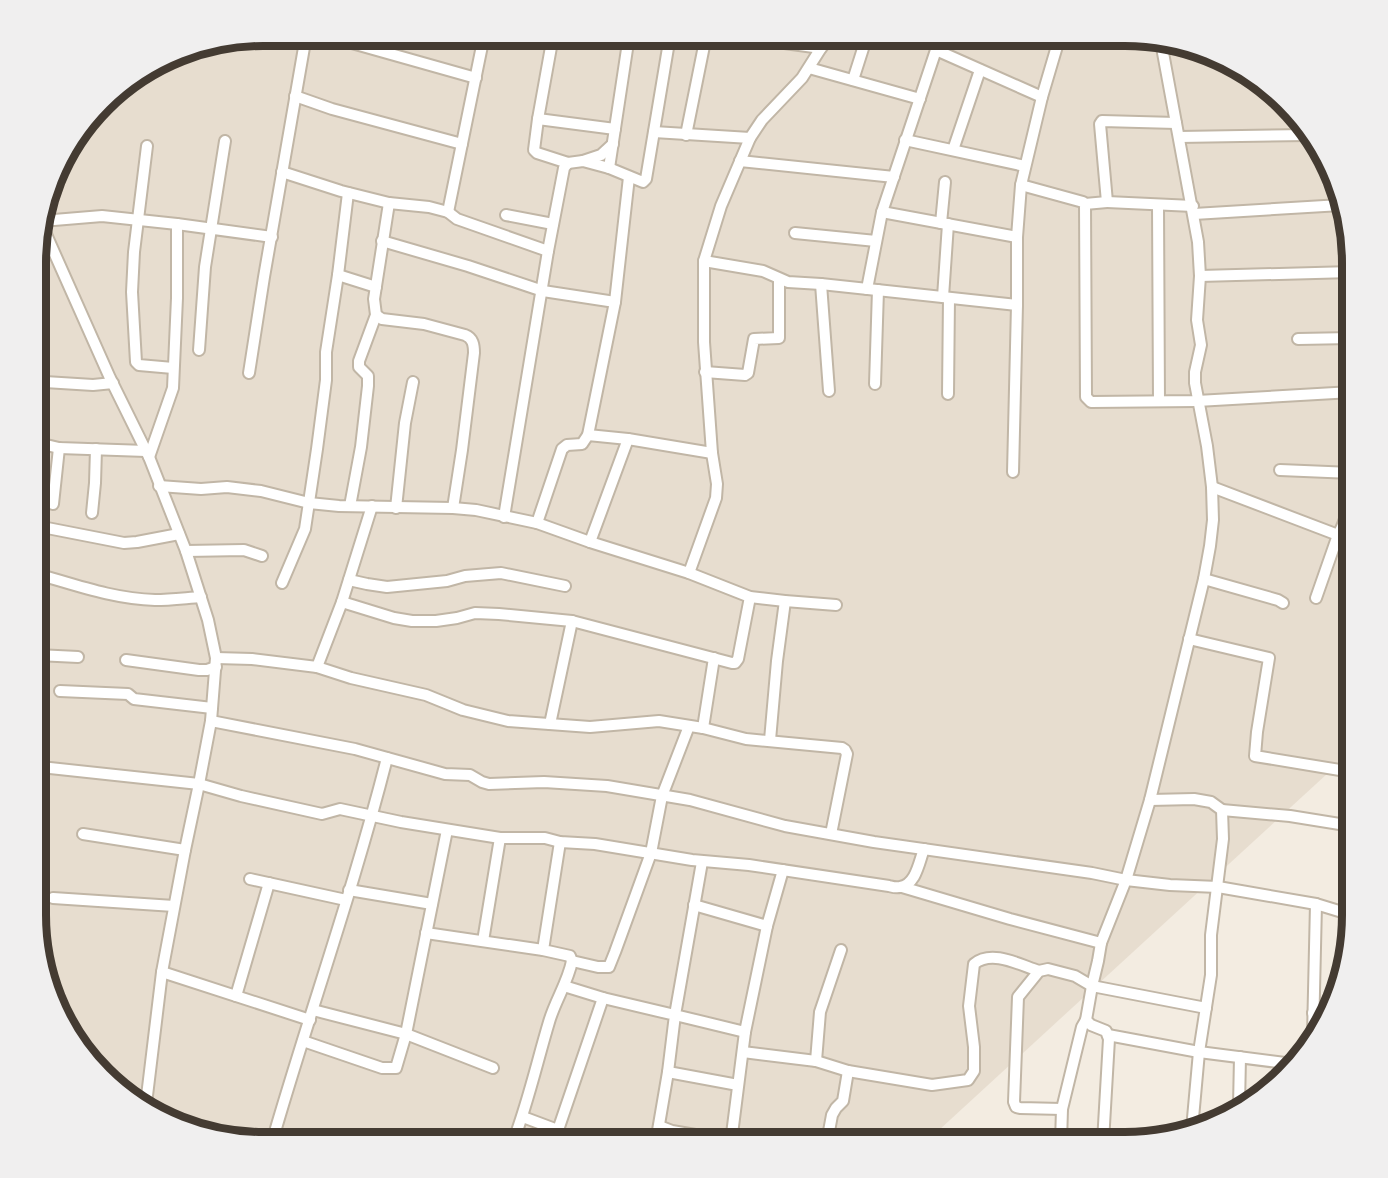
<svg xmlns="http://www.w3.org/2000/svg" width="1388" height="1178" font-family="'Exo 2',sans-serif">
	<rect width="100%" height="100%" fill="#f3ece1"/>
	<polygon fill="#e7ddcf" points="263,36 1139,36 1212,53 1286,103 1335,176 1351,248 1352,751 926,1142 264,1142 176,1125 102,1075 53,1002 37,930 38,233 66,150 114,92 190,48"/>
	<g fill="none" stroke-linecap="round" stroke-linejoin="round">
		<defs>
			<g id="minor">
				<polyline points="327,36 476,78"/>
				<polyline points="553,36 538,119 534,150 537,153 568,163 583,161 609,168 643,182 646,179 670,36"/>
				<polyline points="708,36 728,40 770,41 821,48"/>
				<polyline points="936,50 1042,97"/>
				<polyline points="809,68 920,99"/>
				<polyline points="853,80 867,36"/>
				<polyline points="295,96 332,109 462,144"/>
				<polyline points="538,119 615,129"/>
				<polyline points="654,132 750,138"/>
				<polyline points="686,135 706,36"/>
				<polyline points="1179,137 1307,135"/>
				<polyline points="905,140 1025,166"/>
				<polyline points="147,146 134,252 132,292 136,362 139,365 173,368"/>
				<polyline points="953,150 980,70"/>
				<polyline points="583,161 601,155 613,144"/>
				<polyline points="740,161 894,177"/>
				<polyline points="609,168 629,36"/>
				<polyline points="282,172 341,191 389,203 429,207 448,212 457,219 548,251"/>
				<polyline points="1021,185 1083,202 1085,204 1086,397 1091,402 1197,401 1352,392"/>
				<polyline points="1107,202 1193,206"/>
				<polyline points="1085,204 1107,202 1100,124 1102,121 1176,123"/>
				<polyline points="1158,205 1159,401"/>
				<polyline points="448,212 484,36"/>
				<polyline points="882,212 1017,237"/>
				<polyline points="1194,214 1341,205"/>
				<polyline points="506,215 553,224"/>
				<polyline points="42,221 102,216 177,224 272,237"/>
				<polyline points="41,223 110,378 149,457 186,551 208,620 216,658 211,721 199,784 185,850 162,972 146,1104"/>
				<polyline points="941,223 945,182"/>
				<polyline points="795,233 876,241"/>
				<polyline points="382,241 468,266 543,291 615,302"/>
				<polyline points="704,261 763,271 788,282 821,284 1017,305"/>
				<polyline points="338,275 376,287"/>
				<polyline points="1200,276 1352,272"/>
				<polyline points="821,284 829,391"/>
				<polyline points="867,289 882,212 936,50 943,36"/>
				<polyline points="943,297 948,224"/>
				<path d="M 376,315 L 382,319 L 424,324 L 465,335 C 473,338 474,345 474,353 L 462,450 L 453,508"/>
				<polyline points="1298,339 1352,338"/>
				<polyline points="199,350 205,267 225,141"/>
				<polyline points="705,372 745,375 748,373 754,339 779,338 779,279"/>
				<polyline points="249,373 264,277 306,36"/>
				<polyline points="38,380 45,382 93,385 113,383"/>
				<polyline points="875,384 878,290"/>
				<polyline points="948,394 949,298"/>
				<polyline points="588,435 628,439 712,453"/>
				<polyline points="38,443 59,448 146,451"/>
				<polyline points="149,457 173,388 177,298 177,224"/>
				<polyline points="1280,470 1352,473"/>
				<polyline points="1013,472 1017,305 1017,237 1021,185 1042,97 1060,36"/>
				<polyline points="159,486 201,489 227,487 261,491 309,503 339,506 453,508 476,510 537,523 590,542 689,573 750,597 785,601 836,605"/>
				<polyline points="1212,487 1338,535"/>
				<polyline points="53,504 59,448"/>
				<polyline points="350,506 361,447 368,386 368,376 359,367 359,361 376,315 374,299 389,203"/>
				<polyline points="396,508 405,423 413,382"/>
				<polyline points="92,513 95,483 96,449"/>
				<polyline points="504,517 548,251 564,168 568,163"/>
				<polyline points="537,523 562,449 567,445 582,444 588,435 615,302 629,177"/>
				<polyline points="37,526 124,543 137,542 179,534"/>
				<polyline points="590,542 628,439"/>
				<polyline points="186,551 244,550 262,556"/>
				<polyline points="689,573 716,498 717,484 712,453 704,342 704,261 721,206 750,138 762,120 802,78 821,48 831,36"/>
				<path d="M 37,574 C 76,585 114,599 155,600 C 170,600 186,598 201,597"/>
				<polyline points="1204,579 1278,600 1283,603"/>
				<polyline points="349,580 367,584 387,587 447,581 465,576 501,573 565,586"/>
				<polyline points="282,583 305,529 317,449 326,380 326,352 338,275 348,193"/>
				<polyline points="1316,598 1338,535 1342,527 1352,501"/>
				<polyline points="342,602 394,618 412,621 436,621 457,618 475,613 499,614 572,621 732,663 735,663 738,659 750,597"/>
				<polyline points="37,610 42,610"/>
				<polyline points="1189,639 1269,658 1257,732 1255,756 1352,772"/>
				<polyline points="37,655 78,657"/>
				<polyline points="216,658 252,659 317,667 351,678 426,695 463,710 508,721 590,727 659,721 703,728 746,739 842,748 845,750 847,754 831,834"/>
				<polyline points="126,660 199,670 207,670 216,667"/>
				<polyline points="317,667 342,602 372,506"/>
				<polyline points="60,691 128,694 134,699 212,708"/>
				<polyline points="211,721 355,749 445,774 470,775 482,782 489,784 544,782 607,786 690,800 785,826 874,842 1092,873 1126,880 1170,885 1218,887 1316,904 1352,915"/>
				<polyline points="550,724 572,621"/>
				<polyline points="703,728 714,658"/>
				<polyline points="770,740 777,661 785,601"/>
				<path d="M 50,768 L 199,784 L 241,796 L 322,814 L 340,809 L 401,822 L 500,838 L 545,838 L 560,842 L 595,844 L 692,860 L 749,865 L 889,886 C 893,887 896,888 900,887 C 916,885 919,862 924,849"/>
				<polyline points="1150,800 1194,799 1211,802 1222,810 1223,839 1211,935 1211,975 1199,1052 1192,1129"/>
				<polyline points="1222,810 1290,816 1352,826"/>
				<polyline points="83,834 185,850"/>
				<polyline points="560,842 543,950 570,956 572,961 598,967 609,967 615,952 651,853 662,796 689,726"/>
				<polyline points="702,862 675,1015 745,1032"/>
				<polyline points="250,879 346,900"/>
				<polyline points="902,887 1010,919 1101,943 1126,880 1150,800 1204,579 1210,546 1213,520 1212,487 1207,446 1195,383 1195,372 1201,345 1197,320 1200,276 1198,242 1161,42"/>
				<polyline points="349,890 432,904"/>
				<polyline points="53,898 174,906"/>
				<polyline points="694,905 767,926"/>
				<polyline points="426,933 543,950"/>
				<polyline points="483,941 500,838"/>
				<polyline points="1101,943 1098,961 1092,986 1086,1020 1091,1025 1106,1031 1109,1039 1103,1142"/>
				<polyline points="162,972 310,1020"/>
				<polyline points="564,986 603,998 675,1015 668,1072 656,1142"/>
				<polyline points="236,996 269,883"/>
				<polyline points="313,1010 406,1034 493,1068"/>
				<polyline points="1313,1013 1325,1016"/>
				<polyline points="1108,1035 1199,1052 1293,1064"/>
				<polyline points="1313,1035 1316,904"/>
				<polyline points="303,1041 382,1068 396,1068 406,1034 447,830"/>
				<path d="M 743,1052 L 816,1061 L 848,1071 L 932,1085 L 968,1080 L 974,1071 L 974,1047 L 969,1006 L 974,964 C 992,949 1020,965 1039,971"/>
				<polyline points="816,1061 820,1012 841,950"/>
				<polyline points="668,1072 738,1085"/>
				<polyline points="1239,1106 1240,1057"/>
				<polyline points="1062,1109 1020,1108 1016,1107 1014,1102 1018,997 1039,971 1048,969 1075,976 1092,986 1206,1008"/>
				<polyline points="523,1117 555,1129 557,1133 555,1142"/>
				<polyline points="659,1126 672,1131 736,1142"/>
				<polyline points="557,1133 603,998"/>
				<path d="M 272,1142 C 309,1014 354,888 387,758"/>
				<path d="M 513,1142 C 528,1103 537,1062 549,1022 C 555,1001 568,982 572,961"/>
				<polyline points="731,1142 745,1032 767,926 783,870"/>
				<polyline points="827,1142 832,1115 836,1108 843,1101 848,1071"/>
				<polyline points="1061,1142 1062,1109 1082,1027 1086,1020"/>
			</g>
		</defs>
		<use href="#minor" stroke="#c1b6a6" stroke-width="14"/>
		<use href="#minor" stroke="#fff" stroke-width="10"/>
	</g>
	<path d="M0 0H1388V1178H0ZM263 46H1125A217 217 0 0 1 1342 263V915A217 217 0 0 1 1125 1132H263A217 217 0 0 1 46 915V263A217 217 0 0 1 263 46Z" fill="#f0efef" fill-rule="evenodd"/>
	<path fill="none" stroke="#443b32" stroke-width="8" d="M263 46H1125A217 217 0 0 1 1342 263V915A217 217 0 0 1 1125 1132H263A217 217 0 0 1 46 915V263A217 217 0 0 1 263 46Z"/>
</svg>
